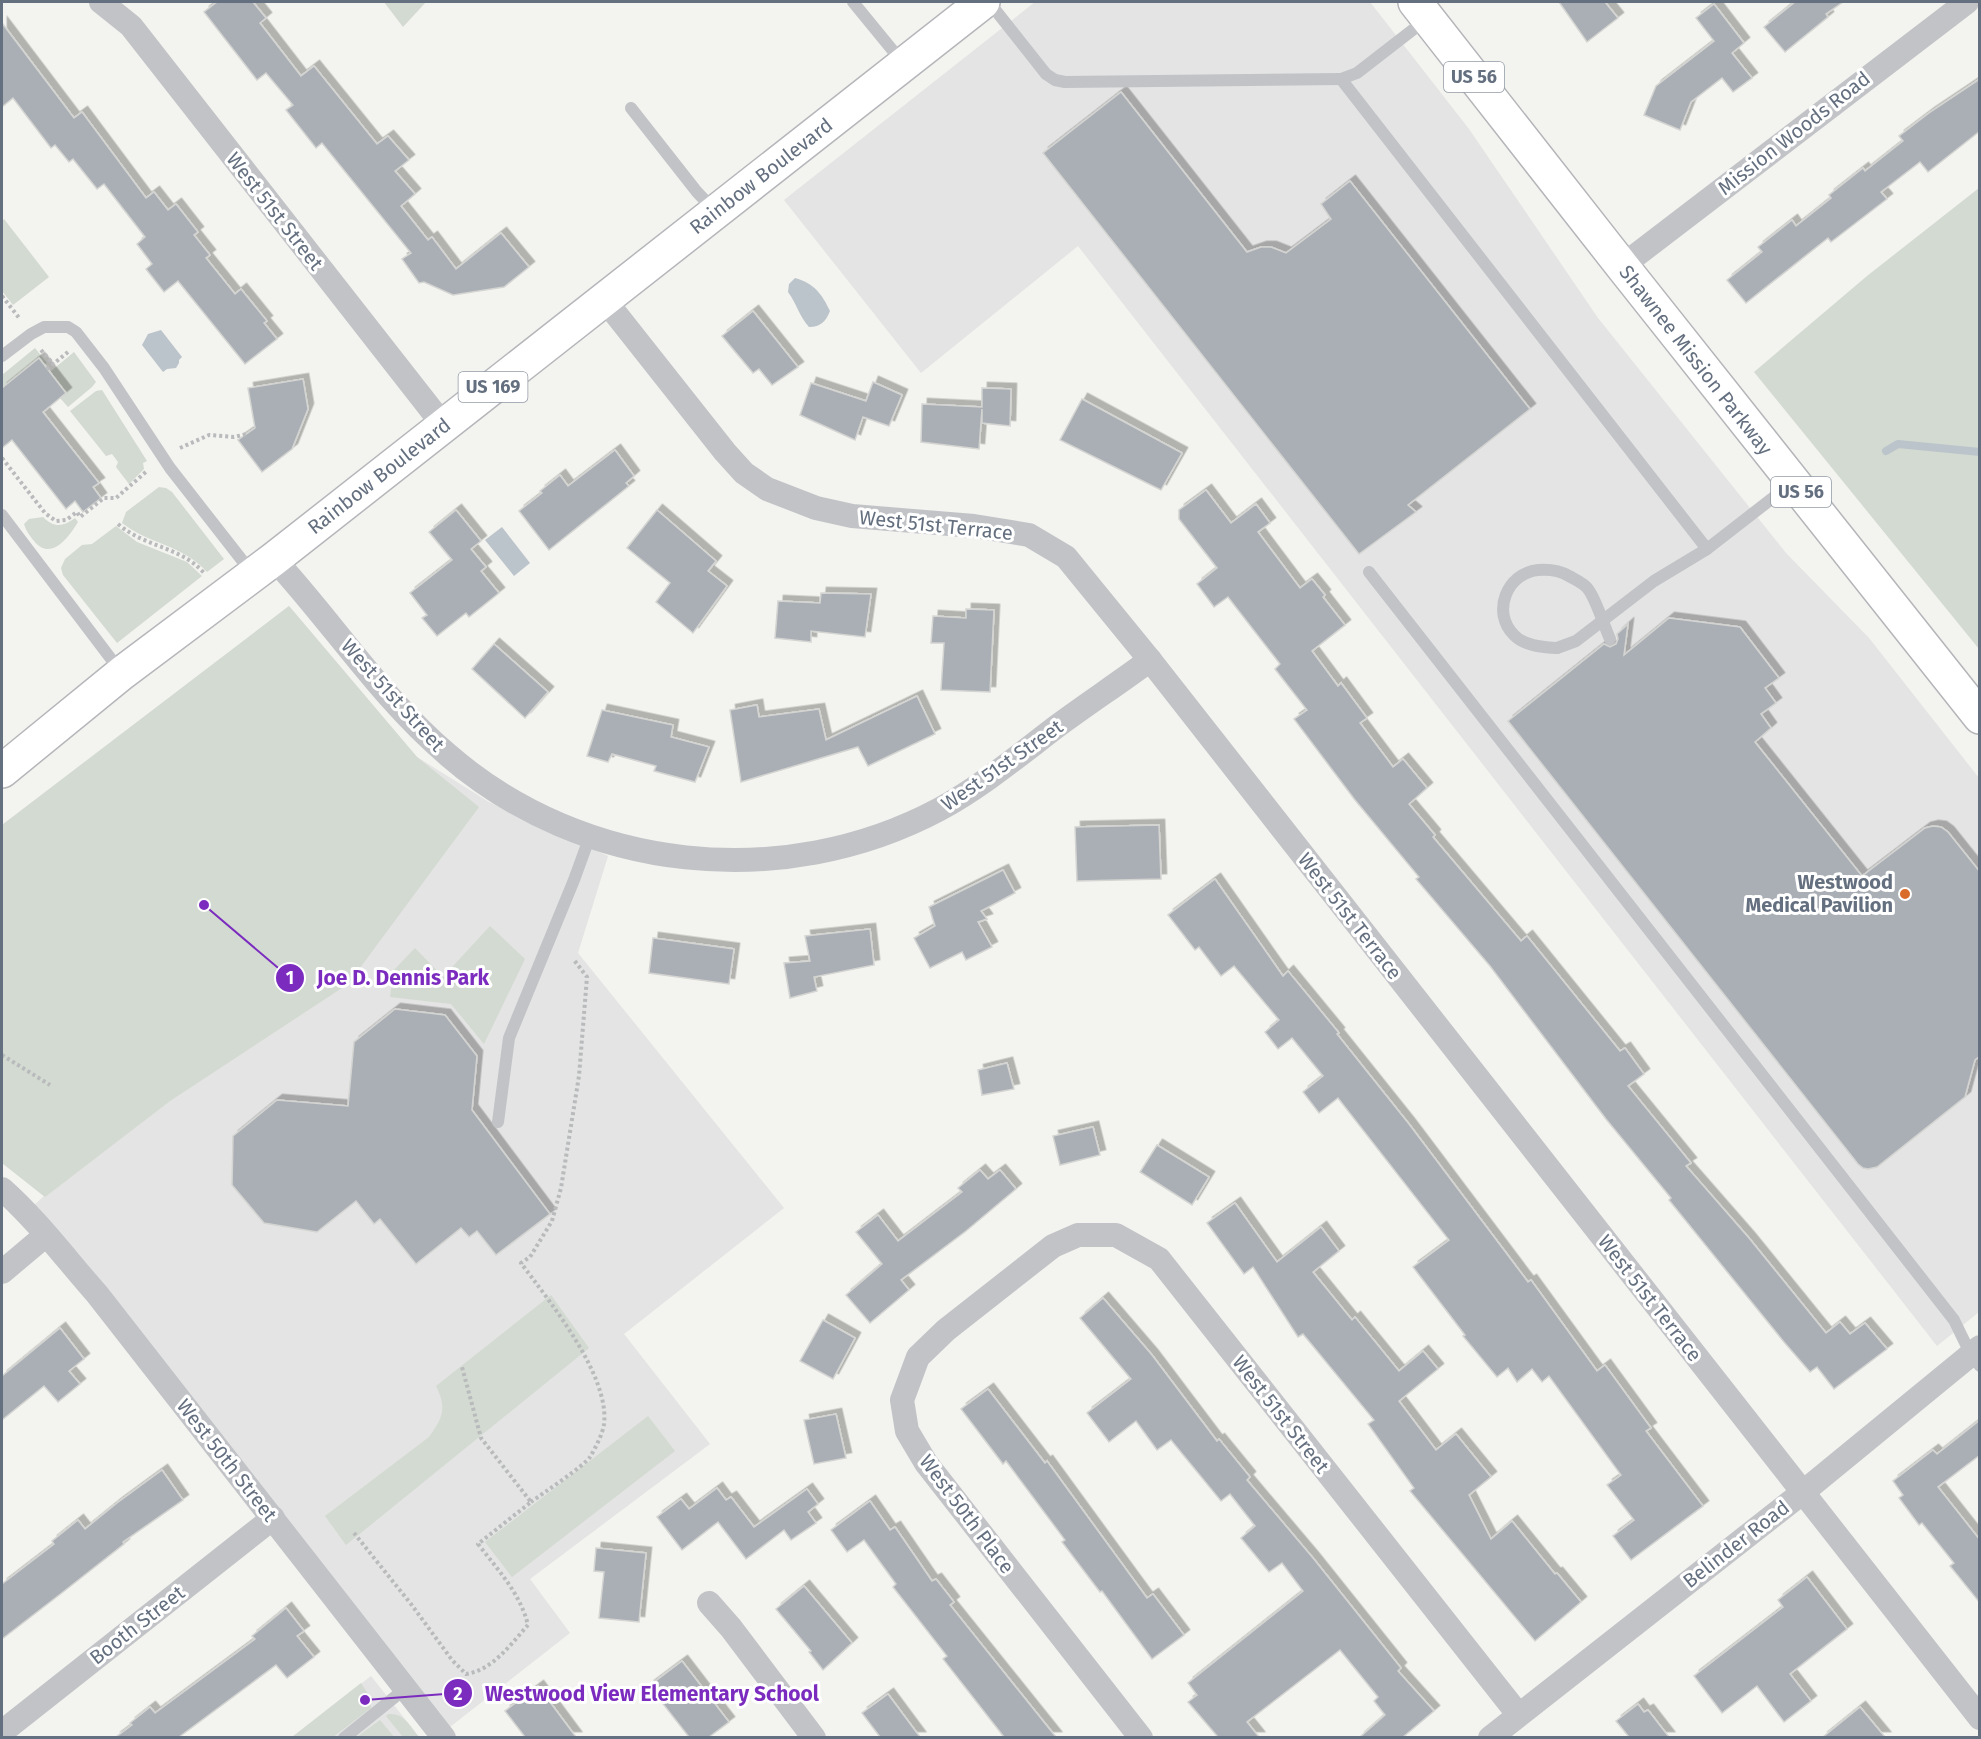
<svg xmlns="http://www.w3.org/2000/svg" width="1981" height="1739" font-family="'Fira Sans',sans-serif">
	<defs>
		<filter id="shadow"><feDropShadow dx="5.5" dy="-5.5" stdDeviation="0" flood-color="#0004"/></filter>
	</defs>
	<rect width="100%" height="100%" fill="#f3f3ef"/>
	<g fill="#e3e4e3">
		<polygon points="1035,2 1370,2 1469,129 1598,318 1786,553 1869,638 1979,778 1979,1312 1937,1346 1078,246 921,373 784,200"/>
		<polygon points="289,606 417,757 489,802 608,856 578,953 784,1208 624,1334 710,1444 530,1579 570,1633 446,1730 32,1207 44,1196 2,1163 2,825"/>
		<polygon points="371,1676 419,1737 292,1738"/>
	</g>
	<g fill="#d3dad1">
		<polygon points="384,2 426,2 403,27"/>
		<polygon points="1979,188 1979,649 1754,372 1867,276"/>
		<polygon points="4,219 49,277 13,305 2,291 2,222"/>
		<polygon points="35,348 47,363 44,365 39,359 2,388 2,375"/>
		<polygon points="74,352 96,382 92,387 68,407 60,398 66,393 50,372"/>
		<polygon points="102,390 147,461 143,463 144,469 129,484 116,467 118,462 112,454 106,456 70,411 96,391"/>
		<path d="M 159,487 L 166,488 L 172,492 L 224,559 L 207,572 C 182,544 150,545 122,523 L 126,512 Z"/>
		<path d="M 43,517 C 54,528 63,527 75,518 L 78,522 C 69,537 51,562 34,541 C 30,536 26,531 24,524 L 29,519 Z"/>
		<polygon points="116,526 137,542 187,562 202,576 117,643 63,575 61,568 65,559 82,545 92,544"/>
		<polygon points="289,606 417,757 479,807 348,984 170,1101 45,1197 2,1163 2,825"/>
		<polygon points="490,926 525,959 484,1044 451,1004 390,997 394,970 415,948 443,977"/>
		<path d="M 551,1295 L 589,1348 L 346,1545 L 325,1516 L 429,1437 C 443,1418 447,1408 436,1386 Z"/>
		<polygon points="648,1416 675,1451 512,1577 485,1542"/>
		<polygon points="361,1683 370,1697 371,1708 333,1737 292,1737"/>
		<path d="M 389,1714 C 404,1713 410,1726 419,1737 L 403,1737 L 386,1716 Z"/>
		<polygon points="380,1720 394,1737 357,1737"/>
	</g>
	<g fill="#bcc4cb">
		<path d="M 795,278 C 814,283 822,294 830,311 C 826,321 821,327 809,327 C 799,316 797,304 788,292 L 789,284 Z"/>
		<polygon points="161,330 182,357 179,360 179,363 176,368 167,369 163,372 142,345 148,334"/>
		<polygon points="502,527 530,563 514,576 485,540"/>
	</g>
	<g fill="none" stroke-linecap="round" stroke-linejoin="round">
		<polyline stroke="#bcc4cb" stroke-width="8" points="1886,451 1898,444 1980,452"/>
	</g>
	<g fill="#aaafb5" stroke="#d4d5d2" stroke-width="1.5" filter="url(#shadow)">
		<polygon points="217,2 253,2 266,18 260,23 301,76 314,66 377,144 388,136 409,160 395,171 415,194 401,206 428,240 432,237 456,269 501,233 529,267 504,287 453,295 424,282 419,283 402,259 411,253 322,143 316,148 286,110 293,105 266,73 257,80 204,12"/>
		<polygon points="1559,2 1605,2 1618,18 1587,42"/>
		<polygon points="1795,2 1843,2 1826,14 1828,17 1785,52 1764,27"/>
		<polygon points="1714,4 1744,43 1732,53 1752,78 1733,92 1722,78 1691,102 1680,130 1644,115 1656,86 1714,41 1696,18"/>
		<polygon points="2,23 74,118 82,112 146,198 154,192 168,210 176,204 198,232 194,235 210,255 206,258 235,294 241,289 267,321 264,323 277,339 245,364 178,281 164,292 146,269 152,264 137,244 145,237 104,184 97,189 73,159 69,162 55,145 51,148 13,98 2,107"/>
		<polygon points="1980,79 1980,131 1928,172 1920,162 1881,192 1887,199 1831,242 1828,238 1746,303 1727,280 1762,252 1758,247 1792,220 1796,226 1831,198 1829,195 1863,168 1865,171 1903,141 1899,136 1929,113"/>
		<polygon points="1121,92 1247,252 1261,247 1271,247 1286,253 1331,219 1321,204 1350,181 1530,409 1408,505 1416,512 1359,554 1043,153"/>
		<polygon points="753,311 798,367 772,385 759,369 753,373 722,336"/>
		<polygon points="39,358 66,393 43,412 99,483 93,487 101,498 83,512 75,501 66,509 12,440 2,448 2,388"/>
		<polygon points="303,379 308,409 292,449 262,472 238,440 255,428 248,388"/>
		<polygon points="873,382 902,395 889,426 863,417 855,440 800,415 811,383 866,401"/>
		<polygon points="982,388 1011,389 1010,426 982,423 982,409 979,449 921,442 922,404 982,407"/>
		<polygon points="1082,399 1182,453 1161,490 1060,440"/>
		<polygon points="615,450 634,476 626,483 629,486 549,550 519,511 542,493 540,491 560,475 568,486"/>
		<polygon points="1206,490 1231,523 1256,504 1270,523 1258,532 1300,588 1312,579 1325,595 1323,597 1345,625 1312,651 1338,686 1341,683 1367,718 1360,723 1393,767 1403,759 1427,788 1409,804 1435,835 1433,837 1521,941 1527,936 1620,1051 1625,1048 1644,1074 1628,1086 1691,1163 1686,1166 1749,1238 1826,1333 1840,1322 1850,1334 1865,1323 1887,1349 1834,1389 1817,1367 1810,1372 1784,1342 1669,1200 1671,1198 1606,1119 1490,966 1416,879 1419,877 1355,800 1294,719 1307,710 1275,669 1280,664 1228,597 1214,607 1197,584 1217,568 1179,519 1179,510"/>
		<polygon points="456,510 481,541 471,549 486,567 481,571 499,593 469,617 466,613 437,636 422,618 427,615 410,593 452,560 429,532"/>
		<polygon points="657,510 716,561 708,571 727,586 693,633 656,602 670,583 627,548"/>
		<polygon points="821,593 871,594 865,637 811,631 811,642 775,638 778,601 820,603"/>
		<polygon points="966,609 994,610 990,692 941,690 944,643 931,643 933,616 966,618"/>
		<polygon points="1669,618 1740,627 1779,678 1765,688 1776,703 1761,714 1771,728 1755,742 1862,876 1925,828 1933,826 1941,827 1948,832 1980,872 1980,1056 1975,1060 1965,1097 1877,1167 1868,1169 1863,1168 1858,1164 1508,721 1604,644 1610,647 1616,644 1618,639 1617,634 1628,624 1624,655"/>
		<polygon points="494,644 548,692 525,718 472,669"/>
		<polygon points="917,696 935,734 868,766 858,747 741,782 730,710 757,705 759,717 819,709 826,740"/>
		<polygon points="602,710 673,725 671,737 709,747 695,782 654,771 656,766 612,754 608,762 587,756"/>
		<polygon points="1159,825 1161,879 1077,881 1075,827"/>
		<polygon points="1003,870 1015,893 981,911 987,919 978,922 992,947 966,960 962,952 930,968 914,938 935,926 929,907"/>
		<polygon points="1215,879 1283,976 1288,971 1339,1033 1337,1034 1409,1124 1528,1282 1531,1280 1597,1371 1605,1365 1651,1428 1646,1431 1703,1506 1631,1560 1613,1536 1634,1520 1607,1485 1621,1475 1549,1376 1542,1382 1532,1369 1517,1382 1508,1368 1497,1377 1463,1336 1465,1335 1413,1267 1449,1240 1338,1098 1319,1113 1303,1092 1323,1076 1292,1038 1278,1049 1265,1032 1279,1020 1234,966 1221,976 1199,947 1195,950 1168,915"/>
		<polygon points="870,929 874,965 814,977 817,991 790,998 784,963 810,961 805,936"/>
		<polygon points="653,938 734,949 729,984 649,973"/>
		<polygon points="395,1009 445,1015 477,1056 472,1110 550,1214 496,1255 477,1231 469,1237 461,1228 416,1264 380,1219 374,1224 356,1201 317,1232 264,1223 232,1185 233,1136 277,1100 348,1106 354,1042"/>
		<polygon points="1007,1063 1014,1089 982,1095 978,1070"/>
		<polygon points="1093,1127 1100,1155 1060,1165 1053,1136"/>
		<polygon points="1157,1145 1209,1177 1192,1205 1140,1172"/>
		<polygon points="980,1170 988,1179 1000,1170 1016,1189 966,1231 901,1280 909,1290 870,1323 846,1295 882,1264 856,1232 878,1215 898,1241 962,1192 958,1188"/>
		<polygon points="1235,1203 1277,1262 1321,1227 1339,1251 1313,1272 1352,1320 1355,1317 1399,1371 1423,1351 1438,1369 1399,1401 1436,1450 1456,1434 1491,1477 1469,1495 1491,1539 1512,1521 1555,1574 1557,1573 1581,1602 1535,1641 1410,1491 1414,1488 1368,1424 1374,1420 1303,1334 1298,1337 1253,1267 1244,1274 1207,1223"/>
		<polygon points="1103,1298 1152,1355 1217,1441 1219,1439 1250,1477 1247,1480 1313,1558 1401,1668 1398,1671 1434,1711 1403,1737 1360,1737 1385,1715 1374,1701 1378,1697 1340,1650 1247,1722 1259,1737 1218,1737 1188,1702 1197,1695 1188,1683 1303,1591 1282,1563 1269,1572 1241,1538 1255,1526 1230,1494 1221,1501 1171,1440 1157,1450 1136,1421 1109,1442 1087,1413 1131,1379 1080,1318"/>
		<polygon points="823,1320 855,1338 833,1379 800,1361"/>
		<polygon points="60,1328 84,1359 69,1371 80,1384 58,1402 44,1386 2,1420 2,1376"/>
		<polygon points="988,1389 1045,1463 1047,1461 1147,1598 1153,1594 1184,1635 1152,1659 1102,1591 1100,1592 1062,1542 1065,1540 1006,1461 1003,1464 961,1409"/>
		<polygon points="836,1414 846,1458 814,1464 804,1420"/>
		<polygon points="1980,1420 1980,1455 1938,1487 1980,1540 1980,1603 1950,1566 1954,1563 1922,1523 1919,1525 1899,1498 1903,1495 1893,1481 1933,1450 1937,1454"/>
		<polygon points="162,1470 183,1500 123,1542 124,1544 63,1592 2,1639 2,1584 54,1544 52,1541 78,1520 85,1529 117,1503"/>
		<polygon points="717,1488 726,1500 731,1497 754,1527 807,1489 818,1504 808,1512 816,1523 791,1540 784,1530 746,1559 718,1522 682,1550 657,1517 681,1499 689,1509"/>
		<polygon points="870,1501 890,1530 895,1527 932,1581 936,1579 954,1602 950,1605 1056,1737 1004,1737 943,1659 947,1656 893,1587 896,1584 864,1540 847,1552 831,1530"/>
		<polygon points="596,1548 646,1553 639,1622 599,1618 604,1572 594,1571"/>
		<polygon points="1807,1577 1847,1629 1790,1674 1811,1701 1784,1722 1757,1686 1722,1713 1694,1676 1783,1607 1778,1600"/>
		<polygon points="804,1586 852,1643 823,1670 809,1652 811,1651 776,1609"/>
		<polygon points="286,1608 304,1631 297,1636 314,1657 287,1678 276,1665 179,1737 116,1737 132,1725 130,1723 150,1707 155,1713 255,1639 252,1636"/>
		<polygon points="682,1661 729,1722 709,1737 689,1737 649,1686"/>
		<polygon points="538,1686 576,1737 525,1737 505,1711"/>
		<polygon points="888,1694 920,1737 880,1737 862,1713"/>
		<polygon points="1638,1704 1644,1712 1648,1710 1669,1737 1629,1737 1616,1721"/>
		<polygon points="1860,1707 1885,1737 1823,1737"/>
	</g>
	<g fill="none" stroke-linecap="round" stroke-linejoin="round">
		<defs>
			<polyline id="primary" points="2,771 122,673 274,559 983,2"/>
			<polyline id="trunk" points="1415,2 1622,266 1980,717"/>
		</defs>
		<use href="#primary" stroke="#b4b6ba" stroke-width="36"/>
		<use href="#trunk" stroke="#b3b5b9" stroke-width="36"/>
		<g stroke="#b8babc" stroke-width="4" stroke-dasharray="3 3" stroke-linecap="butt">
			<polyline points="2,296 20,319"/>
			<polyline points="41,350 53,364"/>
			<polyline points="47,369 68,352"/>
			<polyline points="180,448 209,435 234,437 247,434"/>
			<polyline points="2,458 45,513 56,521 66,520 77,512 80,517 104,498 116,498 147,471"/>
			<path d="M 118,524 C 146,548 180,546 204,573"/>
			<polyline points="2,1055 50,1085"/>
			<path d="M 531,1502 C 543,1493 583,1467 590,1457 C 595,1449 603,1433 604,1424 C 610,1375 549,1301 521,1263 L 530,1257 L 552,1221 L 561,1188 L 579,1076 L 587,977 L 574,960"/>
			<path d="M 354,1533 L 411,1604 L 452,1660 L 466,1674 C 493,1670 511,1644 528,1625 C 520,1593 498,1570 478,1544 L 531,1502 L 481,1438 L 462,1367"/>
		</g>
		<g stroke="#c1c3c7" stroke-width="12">
			<polyline points="853,2 903,63"/>
			<polyline points="989,2 1046,74 1055,80 1065,82 1341,79"/>
			<polyline points="1428,18 1357,73 1341,79 1707,549"/>
			<polyline points="631,108 697,192 715,211"/>
			<polyline points="2,356 31,334 44,327 68,327 76,332 104,368 170,468 252,573"/>
			<polyline points="2,515 121,672"/>
			<polyline points="1369,572 1954,1320 1971,1355 1980,1366"/>
			<polyline points="1557,648 1576,641 1654,581 1707,549 1792,483"/>
			<polyline points="498,1122 509,1038 574,880 590,836"/>
			<polyline points="344,1738 406,1688"/>
		</g>
		<g stroke="#c1c3c7" stroke-width="24">
			<polyline points="101,2 131,26 444,426"/>
			<polyline points="1622,266 1967,2"/>
			<polyline points="604,299 725,452 744,473 767,489 816,508 852,516 974,526 1029,535 1066,557 1150,660 1980,1718"/>
			<path d="M 274,559 C 333,623 381,698 448,755 C 583,872 783,893 940,809 C 982,786 1018,756 1056,727 C 1087,704 1119,683 1150,660"/>
			<path d="M 2,1189 C 37,1220 66,1259 97,1294 L 444,1738"/>
			<polyline points="2,1272 46,1235"/>
			<polyline points="709,1603 731,1628 814,1738"/>
			<polyline points="2,1732 273,1518"/>
			<polyline points="1141,1738 926,1463 907,1431 902,1400 918,1357 946,1330 1053,1246 1078,1235 1116,1235 1159,1259 1518,1714"/>
			<polyline points="1490,1738 1802,1493 1980,1347"/>
		</g>
		<use href="#primary" stroke="#fff" stroke-width="33"/>
		<use href="#trunk" stroke="#fff" stroke-width="33"/>
		<path stroke="#c1c3c7" stroke-width="12" d="M 1557,648 C 1543,647 1524,646 1514,635 C 1491,612 1507,573 1538,570 C 1550,569 1559,570 1569,576 C 1574,579 1584,583 1588,589 C 1596,599 1604,626 1610,639"/>
	</g>
	<circle fill="#da6c29" stroke="#fff" stroke-width="2" cx="1905" cy="894" r="6"/>
	<g text-anchor="middle" stroke-width="6" stroke-linejoin="round" paint-order="stroke">
		<g fill="#fff" stroke="#929aa5" stroke-width="1.5">
			<rect x="1444" y="62" width="60" height="30" rx="4.5"/>
			<rect x="458.5" y="372" width="69" height="30" rx="4.5"/>
			<rect x="1771" y="477" width="60" height="30" rx="4.5"/>
		</g>
		<g font-size="18" font-weight="bold" fill="#646f7f">
			<text x="1474" y="83">US 56</text>
			<text x="493" y="393">US 169</text>
			<text x="1801" y="498">US 56</text>
		</g>
		<g font-size="20" fill="#646f7f" stroke="#fff">
			<text transform="translate(1794 133) rotate(-38)" y="7">Mission Woods Road</text>
			<text transform="translate(761 176) rotate(-38)" y="7">Rainbow Boulevard</text>
			<text transform="translate(275 211) rotate(52)" y="7">West 51st Street</text>
			<text transform="translate(1696 360) rotate(52)" y="7">Shawnee Mission Parkway</text>
			<text transform="translate(379 476) rotate(-38)" y="7">Rainbow Boulevard</text>
			<text transform="translate(936 525) rotate(6)" y="7">West 51st Terrace</text>
			<text transform="translate(393 695) rotate(48)" y="7">West 51st Street</text>
			<text transform="translate(1002 765) rotate(-35)" y="7">West 51st Street</text>
			<text transform="translate(1350 916) rotate(52)" y="7">West 51st Terrace</text>
			<text transform="translate(1650 1298) rotate(52)" y="7">West 51st Terrace</text>
			<text transform="translate(1281 1414) rotate(52)" y="7">West 51st Street</text>
			<text transform="translate(227 1460) rotate(52)" y="7">West 50th Street</text>
			<text transform="translate(967 1514) rotate(53)" y="7">West 50th Place</text>
			<text transform="translate(1736 1544) rotate(-38)" y="7">Belinder Road</text>
			<text transform="translate(137 1625) rotate(-38)" y="7">Booth Street</text>
		</g>
		<g font-size="20" font-weight="bold" fill="#646f7f" stroke="#fff" text-anchor="end">
			<text x="1893" y="889">Westwood<tspan x="1893" dy="23">Medical Pavilion</tspan></text>
		</g>
	</g>
	<path fill="none" stroke="#7b2cbf" stroke-width="2" d="M204 905L290 978M365 1700L458 1693"/>
	<g fill="#7b2cbf" stroke="#fff" stroke-width="2">
		<circle cx="204" cy="905" r="6"/>
		<circle cx="365" cy="1700" r="6"/>
		<circle cx="290" cy="978" r="15"/>
		<circle cx="458" cy="1693" r="15"/>
	</g>
	<g font-size="18" text-anchor="middle" font-weight="bold" fill="#fff">
		<text x="290" y="984">1</text>
		<text x="458" y="1700">2</text>
	</g>
	<g font-size="21" text-anchor="middle" font-weight="bold" fill="#7b2cbf" stroke="#fff" stroke-width="6" stroke-linejoin="round" paint-order="stroke">
		<text x="403" y="985">Joe D. Dennis Park</text>
		<text x="652" y="1701">Westwood View Elementary School</text>
	</g>
	<rect width="1981" height="1739" fill="none" stroke="#646f7f" stroke-width="6"/>
</svg>
